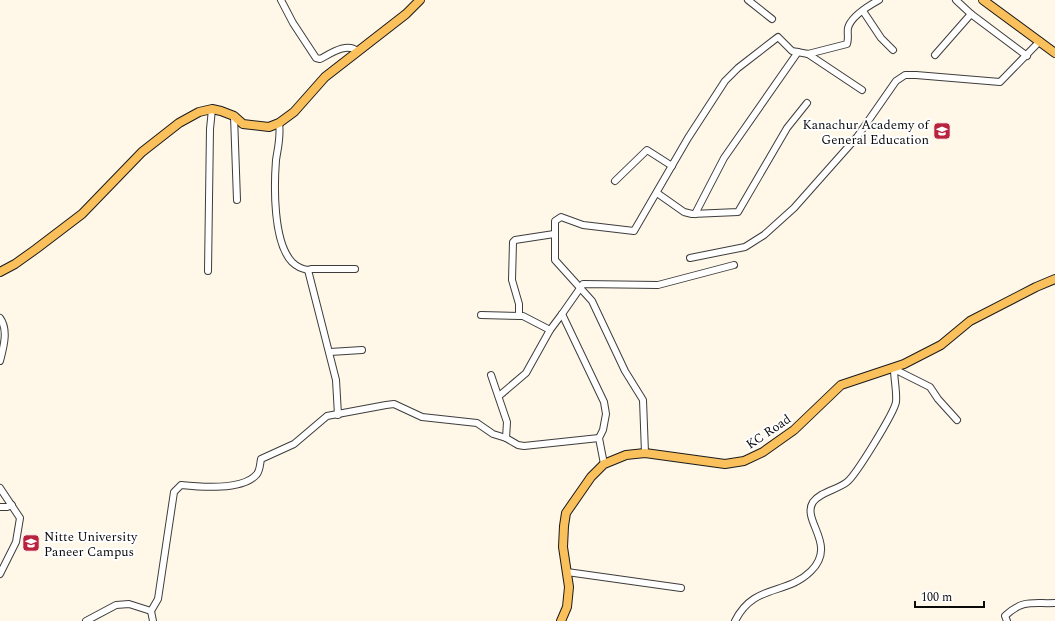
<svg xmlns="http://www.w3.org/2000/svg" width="1055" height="621" font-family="Spectral,serif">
	<rect width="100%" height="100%" fill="#fff7e7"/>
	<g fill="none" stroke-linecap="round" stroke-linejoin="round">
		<defs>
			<g id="minor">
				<path d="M 281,0 L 293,23 L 316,58 L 320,59 C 330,54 347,42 357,51"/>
				<polyline points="748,0 772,19"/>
				<polyline points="956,0 971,14"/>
				<polyline points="863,11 881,38 893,50"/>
				<polyline points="808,54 862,90"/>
				<polyline points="935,55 971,14 1027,56"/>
				<polyline points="234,116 237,200"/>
				<path d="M 279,123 C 281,136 278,147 276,160 C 274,186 273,242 292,262 C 297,267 302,269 308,270 L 311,269 L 355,269"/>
				<polyline points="615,181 647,150 672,166"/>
				<polyline points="657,193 684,212 692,214 738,212 787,128 807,103"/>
				<polyline points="695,214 724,158 798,52"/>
				<polyline points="690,258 745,247 764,235 794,208 857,137 896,81 905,75 916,75 1000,82 1040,41"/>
				<polyline points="308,270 336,380 338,415"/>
				<polyline points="208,271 210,129 212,109"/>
				<polyline points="562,314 604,402 606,414 603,430 599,438 604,464"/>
				<polyline points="481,315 523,316 550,330"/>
				<polyline points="519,316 519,304 512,280 513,242 515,240 554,234"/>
				<path d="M 0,318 C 9,330 3,349 0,361"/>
				<polyline points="330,352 362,350"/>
				<polyline points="491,375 507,422 506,438 518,445 524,446 599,438"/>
				<polyline points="499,396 526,373 550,330 562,314 583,284 658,285 734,265"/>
				<path d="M 645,453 L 643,400 L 625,371 L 592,301 L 555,260 L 555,221 L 561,217 L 583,225 L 634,231 L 688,138 L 725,81 L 738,68 L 778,37 L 792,51 L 808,54 L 847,44 C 849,38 847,34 848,28 C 851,16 870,5 879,0"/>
				<polyline points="0,488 20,518 16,542 0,574"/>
				<polyline points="0,507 7,507 12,505"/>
				<polyline points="567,572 681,588"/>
				<polyline points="86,621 116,605 129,604 151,611"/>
				<path d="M 153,621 L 151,611 L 158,599 L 174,492 L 181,485 C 200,487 243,491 257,474 C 260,470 260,464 261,459 L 294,444 L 327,416 L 386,405 L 394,404 L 422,417 L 477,423 L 493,434 L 506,438"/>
				<path d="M 735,621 C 754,583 786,596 811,571 C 838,544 801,521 813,502 C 820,492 837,490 847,482 C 856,475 894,413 896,402 C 897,392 894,379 894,369 L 930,387 L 938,399 L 957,420"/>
				<path d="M 1007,621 L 1005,616 C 1023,599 1032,604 1055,603"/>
			</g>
			<g id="major">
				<polyline points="983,0 1055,53"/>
				<polyline points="0,272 15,264 36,249 82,214 142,152 179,123 199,112 212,109 221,111 234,116 243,124 269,127 279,123 294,112 325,77 406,14 420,0"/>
				<polyline points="561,621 567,607 569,587 563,547 564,526 566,513 591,477 604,464 626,455 645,453 725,464 744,461 763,452 794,430 841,385 904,364 941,345 970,321 1036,287 1055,279"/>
			</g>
		</defs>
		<use href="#minor" stroke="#3d3d3d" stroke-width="8"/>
		<use href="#major" stroke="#1b1b1b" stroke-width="10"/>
		<use href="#minor" stroke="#fff" stroke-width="6"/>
		<use href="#major" stroke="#fac05c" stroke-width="8"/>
	</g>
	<defs>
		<symbol id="university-square" viewBox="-11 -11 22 22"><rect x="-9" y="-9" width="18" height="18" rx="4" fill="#b9223c" stroke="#fff"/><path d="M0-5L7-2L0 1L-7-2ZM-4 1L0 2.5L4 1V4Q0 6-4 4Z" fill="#fff"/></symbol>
	</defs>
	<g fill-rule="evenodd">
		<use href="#university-square" x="932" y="121" width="20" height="20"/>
		<use href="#university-square" x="21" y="533" width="20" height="20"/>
	</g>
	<g text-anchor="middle" stroke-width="4" stroke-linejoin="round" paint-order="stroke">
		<g font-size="13" fill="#0a0a0a" stroke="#fff" text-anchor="end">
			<text x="929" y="129">Kanachur Academy of<tspan x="929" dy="15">General Education</tspan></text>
			<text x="44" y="541" text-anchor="start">Nitte University<tspan x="44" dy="15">Paneer Campus</tspan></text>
		</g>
		<g font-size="13" fill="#0a0a0a" stroke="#fff">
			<text transform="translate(768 431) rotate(-34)" y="5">KC Road</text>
		</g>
	</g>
	<path d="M915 601v6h69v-6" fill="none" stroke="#0a0a0a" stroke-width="2"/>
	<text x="921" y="601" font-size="12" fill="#0a0a0a" stroke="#ffffff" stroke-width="3" paint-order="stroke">100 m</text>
</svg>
